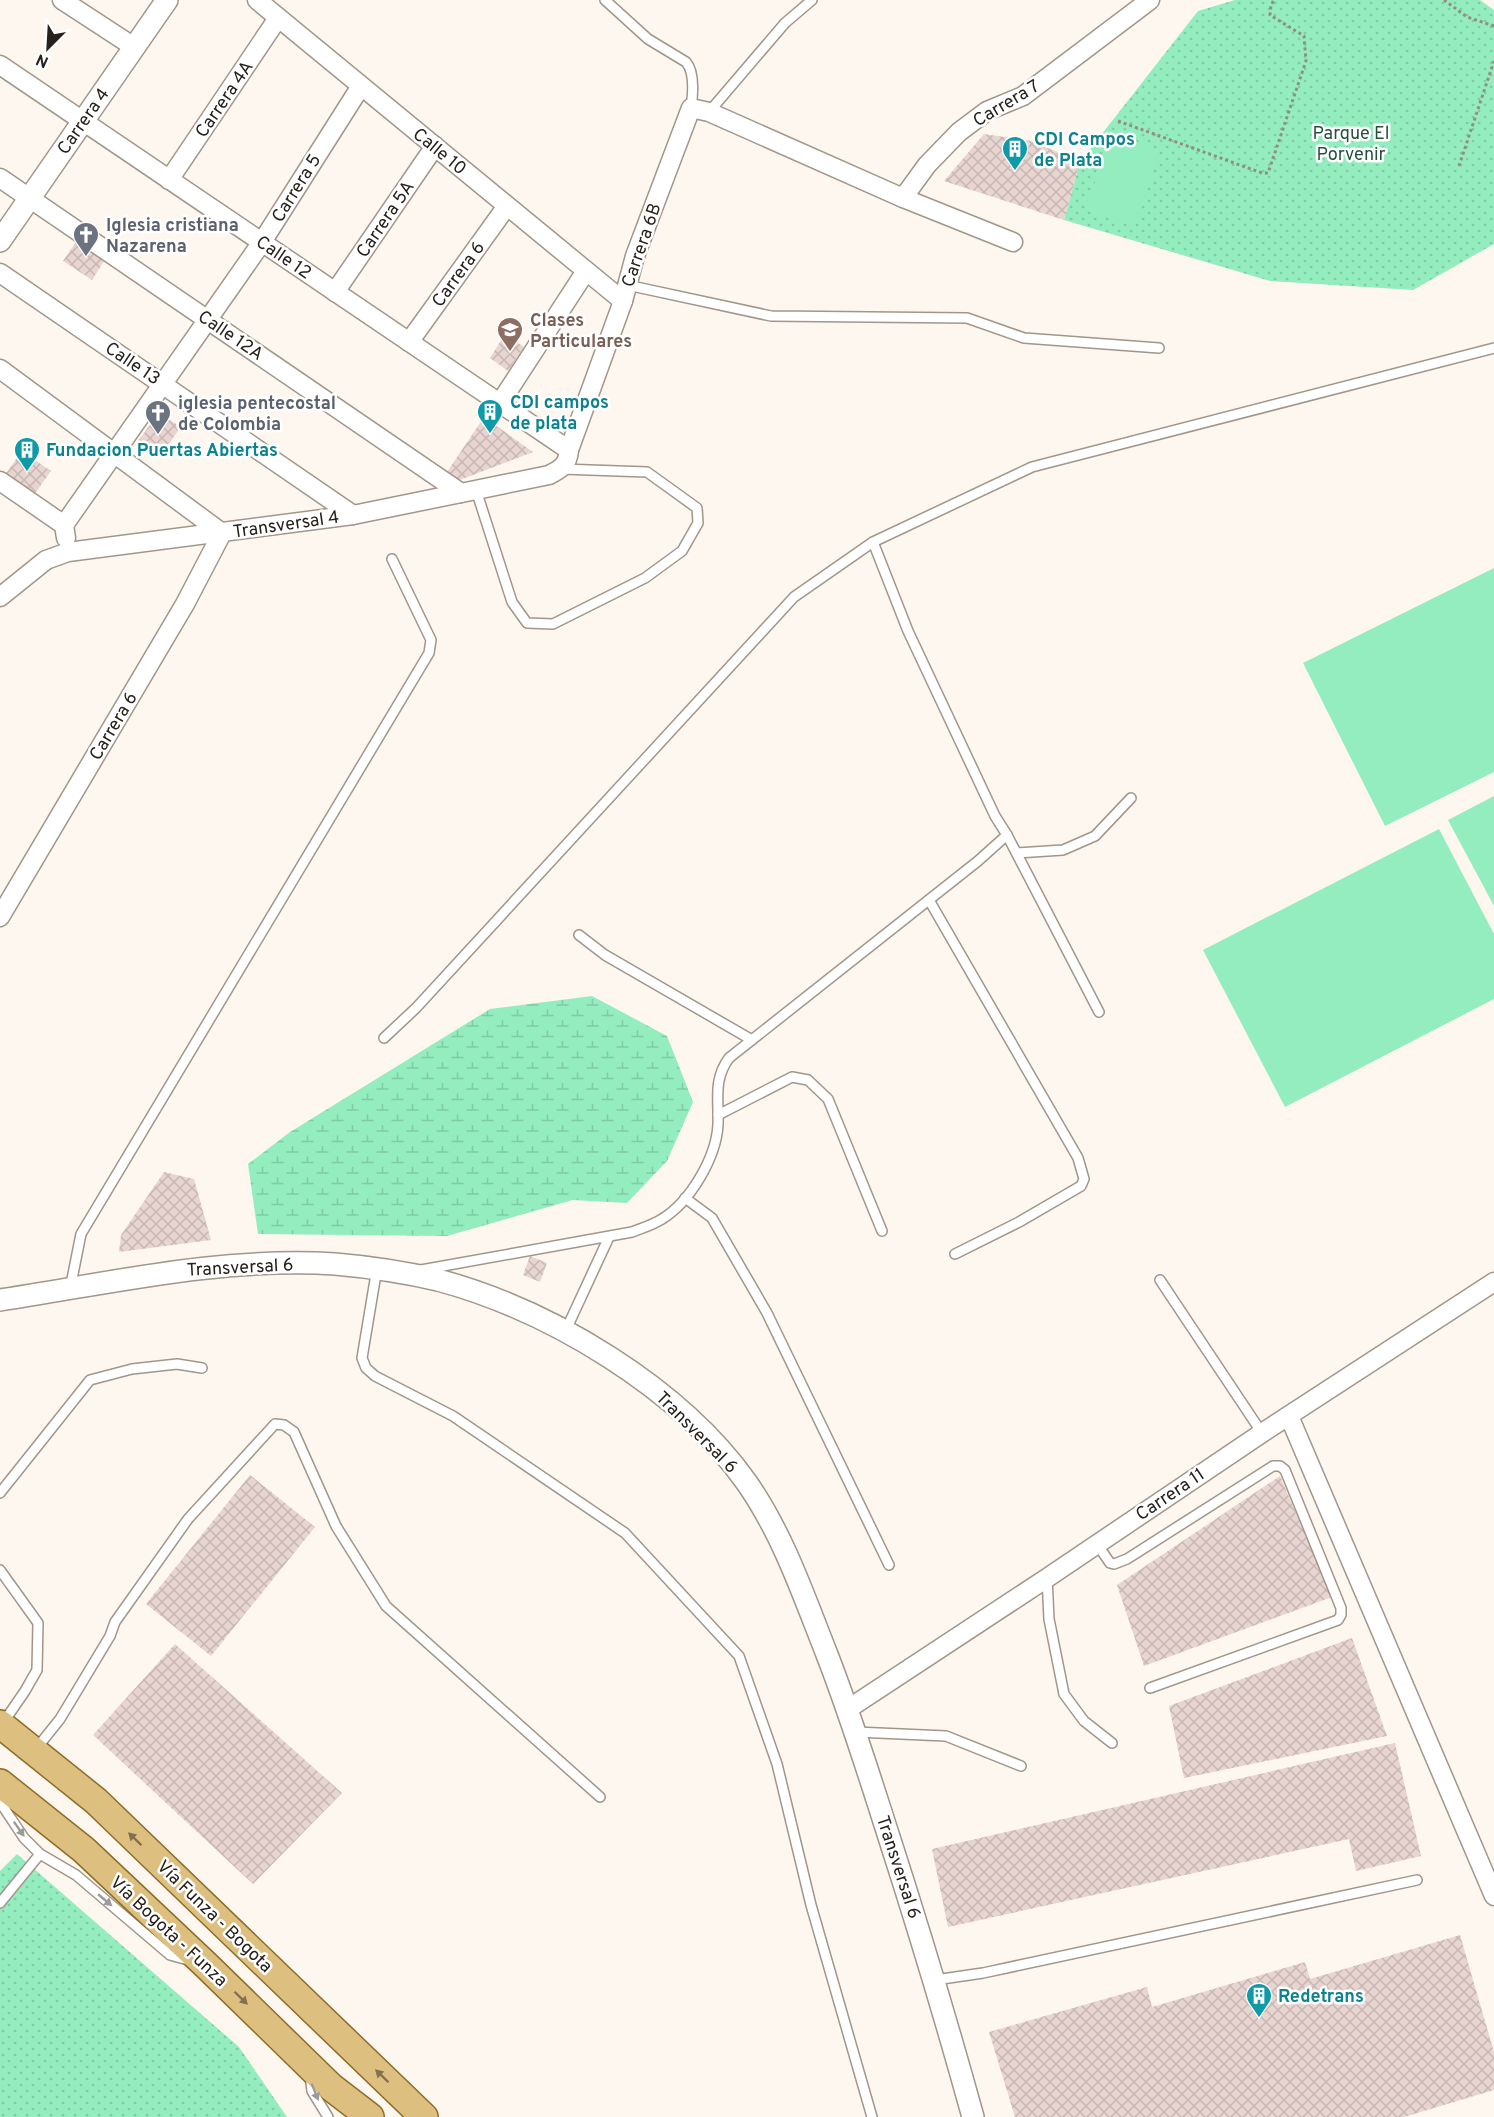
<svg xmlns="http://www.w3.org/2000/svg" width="1494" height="2117" font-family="Overpass,sans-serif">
	<defs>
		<pattern id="grass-dots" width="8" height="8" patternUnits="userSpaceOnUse" patternTransform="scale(1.5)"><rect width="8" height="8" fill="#93edbf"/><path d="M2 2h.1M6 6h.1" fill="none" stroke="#7fcba4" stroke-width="1.8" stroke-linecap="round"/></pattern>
		<pattern id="wetland-marsh" width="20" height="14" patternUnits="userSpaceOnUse" patternTransform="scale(1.5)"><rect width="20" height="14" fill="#93edbf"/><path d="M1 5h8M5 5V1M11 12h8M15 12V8" fill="none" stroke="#7fcba4"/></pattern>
		<pattern id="building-cross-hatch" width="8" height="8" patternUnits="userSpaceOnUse" patternTransform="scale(1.5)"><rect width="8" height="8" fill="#e8d5d1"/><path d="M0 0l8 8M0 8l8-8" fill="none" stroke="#c7b7b3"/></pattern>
	</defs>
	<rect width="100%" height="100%" fill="#fef7ef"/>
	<g fill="url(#grass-dots)">
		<polygon points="1235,0 1480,0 1494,10 1494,244 1413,290 1270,281 1064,220 1080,162 1198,11"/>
		<polygon points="17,1854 239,2047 287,2117 0,2117 0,1871"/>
	</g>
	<polygon fill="url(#wetland-marsh)" points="592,996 667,1036 693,1102 667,1161 627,1203 573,1200 447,1236 258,1234 248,1164 290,1132 490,1009"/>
	<g fill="#93edbf">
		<polygon points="1113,134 1159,152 1134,226 1085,209"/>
		<polygon points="1494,568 1494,772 1385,826 1303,663"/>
		<polygon points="1494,796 1494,906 1448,820"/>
		<polygon points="1439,829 1494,934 1494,999 1285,1107 1203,950"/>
	</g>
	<g fill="url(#building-cross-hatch)">
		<polygon points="984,134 1032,141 1080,162 1064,220 944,181"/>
		<polygon points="80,236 108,255 92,280 63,261"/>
		<polygon points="505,334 524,347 508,371 490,358"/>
		<polygon points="159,413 181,427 157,459 135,445"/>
		<polygon points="484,417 533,452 460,480 447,472"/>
		<polygon points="22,451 51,471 33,496 4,476"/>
		<polygon points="164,1172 194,1179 211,1240 119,1252 121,1235"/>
		<polygon points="530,1256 547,1263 540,1282 523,1275"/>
		<polygon points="250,1475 315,1527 211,1656 146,1604"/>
		<polygon points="1280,1476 1332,1597 1144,1666 1117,1585"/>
		<polygon points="1352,1638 1387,1736 1184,1778 1169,1706"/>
		<polygon points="175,1644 342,1793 253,1884 93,1735"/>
		<polygon points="1395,1743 1421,1856 1356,1871 1349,1839 948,1927 932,1849"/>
		<polygon points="1460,1935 1494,2052 1494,2090 1404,2117 1015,2117 989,2032 1147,1987 1152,2007 1305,1962 1310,1979"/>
	</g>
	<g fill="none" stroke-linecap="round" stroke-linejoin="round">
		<defs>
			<g id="service">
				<path d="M 605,0 L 648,39 L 686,62 C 695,72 693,94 691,108"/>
				<polyline points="709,112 785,23 812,0"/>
				<polyline points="627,285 771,316 967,318 1024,338 1159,348"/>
				<polyline points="476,490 512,602 527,623 553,624 645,578 682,551 698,523 697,508 647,472 561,469"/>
				<polyline points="1007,835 1099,1012"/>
				<polyline points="1017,853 1063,850 1095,836 1131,798"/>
				<polyline points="929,900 1078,1158 1084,1179 1081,1186 1019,1222 955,1254"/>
				<polyline points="579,935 605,955 752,1040"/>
				<polyline points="384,1038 416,1008 794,597 873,542 1032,467 1494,348"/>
				<polyline points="718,1115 792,1077 808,1080 828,1099 882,1231"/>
				<polyline points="685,1198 712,1218 767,1313 889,1565"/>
				<polyline points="377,1268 362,1358 366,1368 375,1376 453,1416 625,1533 739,1656 777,1764 811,1905 872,2117"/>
				<path d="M 421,1270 L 632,1232 C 642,1228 653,1225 662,1219 C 690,1202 716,1158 718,1125 C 719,1099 713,1080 729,1058 L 978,861 L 1007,835 L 995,816 L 908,631 L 873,542"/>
				<polyline points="1160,1280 1262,1433"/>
				<polyline points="70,1289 81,1234 429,653 431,640 392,559"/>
				<polyline points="565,1332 609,1237"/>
				<polyline points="0,1493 90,1380 132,1369 177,1364 202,1368"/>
				<polyline points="1097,1544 1110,1563 1114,1564 1127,1559 1273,1466 1280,1466 1285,1470 1341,1608 1341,1615 1338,1620 1150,1688"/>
				<polyline points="0,1570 38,1623 37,1670 25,1691 3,1723"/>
				<polyline points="1047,1578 1049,1619 1064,1694 1084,1721 1112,1743"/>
				<polyline points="856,1732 946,1736 1021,1766"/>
				<polyline points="36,1749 60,1719 110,1636 115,1622 188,1519 275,1424 284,1425 294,1432 336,1526 386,1606 600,1797"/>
				<polyline points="0,1802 24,1838 40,1854 76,1875 170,1955 188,1960"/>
				<polyline points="0,1903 40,1854"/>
				<polyline points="935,1980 983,1973 1417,1880"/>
				<polyline points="310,2075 312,2091 328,2117"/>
			</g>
			<g id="minor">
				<polyline points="62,0 134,47"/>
				<polyline points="257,0 623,301"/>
				<polyline points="0,65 569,450"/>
				<polyline points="0,178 461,493"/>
				<polyline points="169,180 278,18"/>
				<polyline points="903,198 927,165 959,132 987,111 1023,96 1150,0"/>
				<polyline points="0,273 353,515"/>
				<polyline points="335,292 435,146"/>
				<polyline points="409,342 507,206"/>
				<polyline points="0,369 222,533"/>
				<polyline points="500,403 586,271"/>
				<polyline points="0,481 64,525 66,538"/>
				<polyline points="64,525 262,242 361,86"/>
				<path d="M 0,597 L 46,560 L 68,552 L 353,515 L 549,475 C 561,469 568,465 569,450 L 623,301 L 635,256 L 691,108 L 709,112 L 903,198 L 1013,242"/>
				<polyline points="0,917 185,604 222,533"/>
				<polyline points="1289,1416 1494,1896"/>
				<polyline points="848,1709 1047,1578 1262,1433 1494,1282"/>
			</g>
			<g id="tertiary">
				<polyline points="0,241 167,0"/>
				<path d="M 0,1300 C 111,1283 221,1257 335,1264 C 370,1267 404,1272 438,1280 C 550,1310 680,1388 747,1483 C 783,1535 803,1594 826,1652 C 850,1713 869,1775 889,1837 C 919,1930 947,2023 973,2117"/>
			</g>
			<g id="primary">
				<polyline points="0,1724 96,1801 424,2117"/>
				<polyline points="0,1783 84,1850 207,1966 331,2087 370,2117"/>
			</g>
		</defs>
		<use href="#service" stroke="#a1968a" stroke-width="12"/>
		<use href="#minor" stroke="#a1968a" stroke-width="21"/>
		<use href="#tertiary" stroke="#a1968a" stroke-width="24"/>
		<use href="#primary" stroke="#8e6c26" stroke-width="30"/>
		<g stroke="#938d86" stroke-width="3" stroke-dasharray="3 3" stroke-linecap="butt">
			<polyline points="1444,0 1467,17 1494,26"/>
			<polyline points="1118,121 1262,173 1268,173 1306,61 1304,36 1270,15 1271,5 1274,0"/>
			<polyline points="1459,166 1494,61"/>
		</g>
		<use href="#service" stroke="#fff" stroke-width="9"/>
		<use href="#minor" stroke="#fff" stroke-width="18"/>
		<use href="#tertiary" stroke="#fff" stroke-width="21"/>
		<use href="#primary" stroke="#ddbf80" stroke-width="27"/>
	</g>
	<defs><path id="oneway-solid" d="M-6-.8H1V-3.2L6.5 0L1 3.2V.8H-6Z" transform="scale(1.5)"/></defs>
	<g fill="#9d9b99">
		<use href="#oneway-solid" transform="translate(19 1829) rotate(55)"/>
		<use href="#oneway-solid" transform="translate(105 1900) rotate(40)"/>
		<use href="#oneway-solid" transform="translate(315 2092) rotate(68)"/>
	</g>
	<g fill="#82704e">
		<use href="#oneway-solid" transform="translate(135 1839) rotate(-136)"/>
		<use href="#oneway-solid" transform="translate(241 1998) rotate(44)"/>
		<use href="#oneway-solid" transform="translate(382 2076) rotate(-136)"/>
	</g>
	<defs>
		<symbol id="building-pin" viewBox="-11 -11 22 30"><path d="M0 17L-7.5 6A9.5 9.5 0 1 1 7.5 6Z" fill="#0f9aa8" stroke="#fff"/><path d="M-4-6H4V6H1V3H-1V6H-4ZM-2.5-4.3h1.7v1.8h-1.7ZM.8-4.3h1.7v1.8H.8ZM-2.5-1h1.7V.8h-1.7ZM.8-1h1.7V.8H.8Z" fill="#fff"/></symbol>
		<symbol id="church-pin" viewBox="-11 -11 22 30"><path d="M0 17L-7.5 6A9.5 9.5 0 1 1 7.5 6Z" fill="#6b7280" stroke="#fff"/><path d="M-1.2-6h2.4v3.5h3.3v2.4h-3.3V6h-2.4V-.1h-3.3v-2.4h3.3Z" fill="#fff"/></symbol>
		<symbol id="school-pin" viewBox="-11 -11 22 30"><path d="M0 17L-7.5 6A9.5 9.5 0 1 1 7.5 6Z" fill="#8d6e63" stroke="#fff"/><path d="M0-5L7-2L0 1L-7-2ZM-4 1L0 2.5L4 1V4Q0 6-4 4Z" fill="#fff"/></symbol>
	</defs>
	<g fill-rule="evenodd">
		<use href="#building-pin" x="1000" y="134" width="30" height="40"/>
		<use href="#church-pin" x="71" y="220" width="30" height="40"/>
		<use href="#school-pin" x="495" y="315" width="30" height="40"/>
		<use href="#building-pin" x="475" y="397" width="30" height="40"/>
		<use href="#church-pin" x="143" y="398" width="30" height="40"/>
		<use href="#building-pin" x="12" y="435" width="30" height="40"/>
		<use href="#building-pin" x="1244" y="1981" width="30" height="40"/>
	</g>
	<g text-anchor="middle" stroke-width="5" stroke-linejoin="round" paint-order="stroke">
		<g font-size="18" fill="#26211c" stroke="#fff">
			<text transform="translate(224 99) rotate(-56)" y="6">Carrera 4A</text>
			<text transform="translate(1006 103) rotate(-31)" y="6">Carrera 7</text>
			<text transform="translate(83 121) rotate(-55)" y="6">Carrera 4</text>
			<text transform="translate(440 151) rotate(39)" y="6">Calle 10</text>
			<text transform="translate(296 188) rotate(-58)" y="6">Carrera 5</text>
			<text transform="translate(385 219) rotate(-56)" y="6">Carrera 5A</text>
			<text transform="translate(641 245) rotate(-71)" y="6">Carrera 6B</text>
			<text transform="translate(284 257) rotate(34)" y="6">Calle 12</text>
			<text transform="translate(458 274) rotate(-54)" y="6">Carrera 6</text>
			<text transform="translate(231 335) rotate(34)" y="6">Calle 12A</text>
			<text transform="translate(133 363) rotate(34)" y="6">Calle 13</text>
			<text transform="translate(286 524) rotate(-8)" y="6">Transversal 4</text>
			<text transform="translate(113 726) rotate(-59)" y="6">Carrera 6</text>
			<text transform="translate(240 1267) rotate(-3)" y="6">Transversal 6</text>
			<text transform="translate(697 1432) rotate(45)" y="6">Transversal 6</text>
			<text transform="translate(1170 1494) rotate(-34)" y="6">Carrera 11</text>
			<text transform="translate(899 1867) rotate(72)" y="6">Transversal 6</text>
			<text transform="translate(215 1916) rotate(44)" y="6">Vía Funza - Bogota</text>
			<text transform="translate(169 1931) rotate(43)" y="6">Vía Bogota - Funza</text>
		</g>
		<g font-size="18" fill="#24513c" stroke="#fff">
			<text x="1351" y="139">Parque El<tspan x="1351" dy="21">Porvenir</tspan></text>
		</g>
		<g font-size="18" font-weight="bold" fill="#0d838f" stroke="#fff" text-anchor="start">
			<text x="1034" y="145">CDI Campos<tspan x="1034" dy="21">de Plata</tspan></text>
			<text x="510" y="408">CDI campos<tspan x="510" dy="21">de plata</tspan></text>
			<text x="46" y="456">Fundacion Puertas Abiertas</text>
			<text x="1278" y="2002">Redetrans</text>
		</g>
		<g font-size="18" font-weight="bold" fill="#5b616d" stroke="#fff" text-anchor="start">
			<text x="106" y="231">Iglesia cristiana<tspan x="106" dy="21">Nazarena</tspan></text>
			<text x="178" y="409">iglesia pentecostal<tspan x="178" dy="21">de Colombia</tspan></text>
		</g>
		<g font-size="18" font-weight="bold" fill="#785e54" stroke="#fff" text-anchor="start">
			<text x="530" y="326">Clases<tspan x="530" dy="21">Particulares</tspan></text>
		</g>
	</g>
	<g transform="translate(48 48) rotate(204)" stroke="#ffffff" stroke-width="4.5" paint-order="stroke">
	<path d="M0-4.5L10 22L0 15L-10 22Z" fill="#26211c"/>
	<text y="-9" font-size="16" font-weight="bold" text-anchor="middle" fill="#26211c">N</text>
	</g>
</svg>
